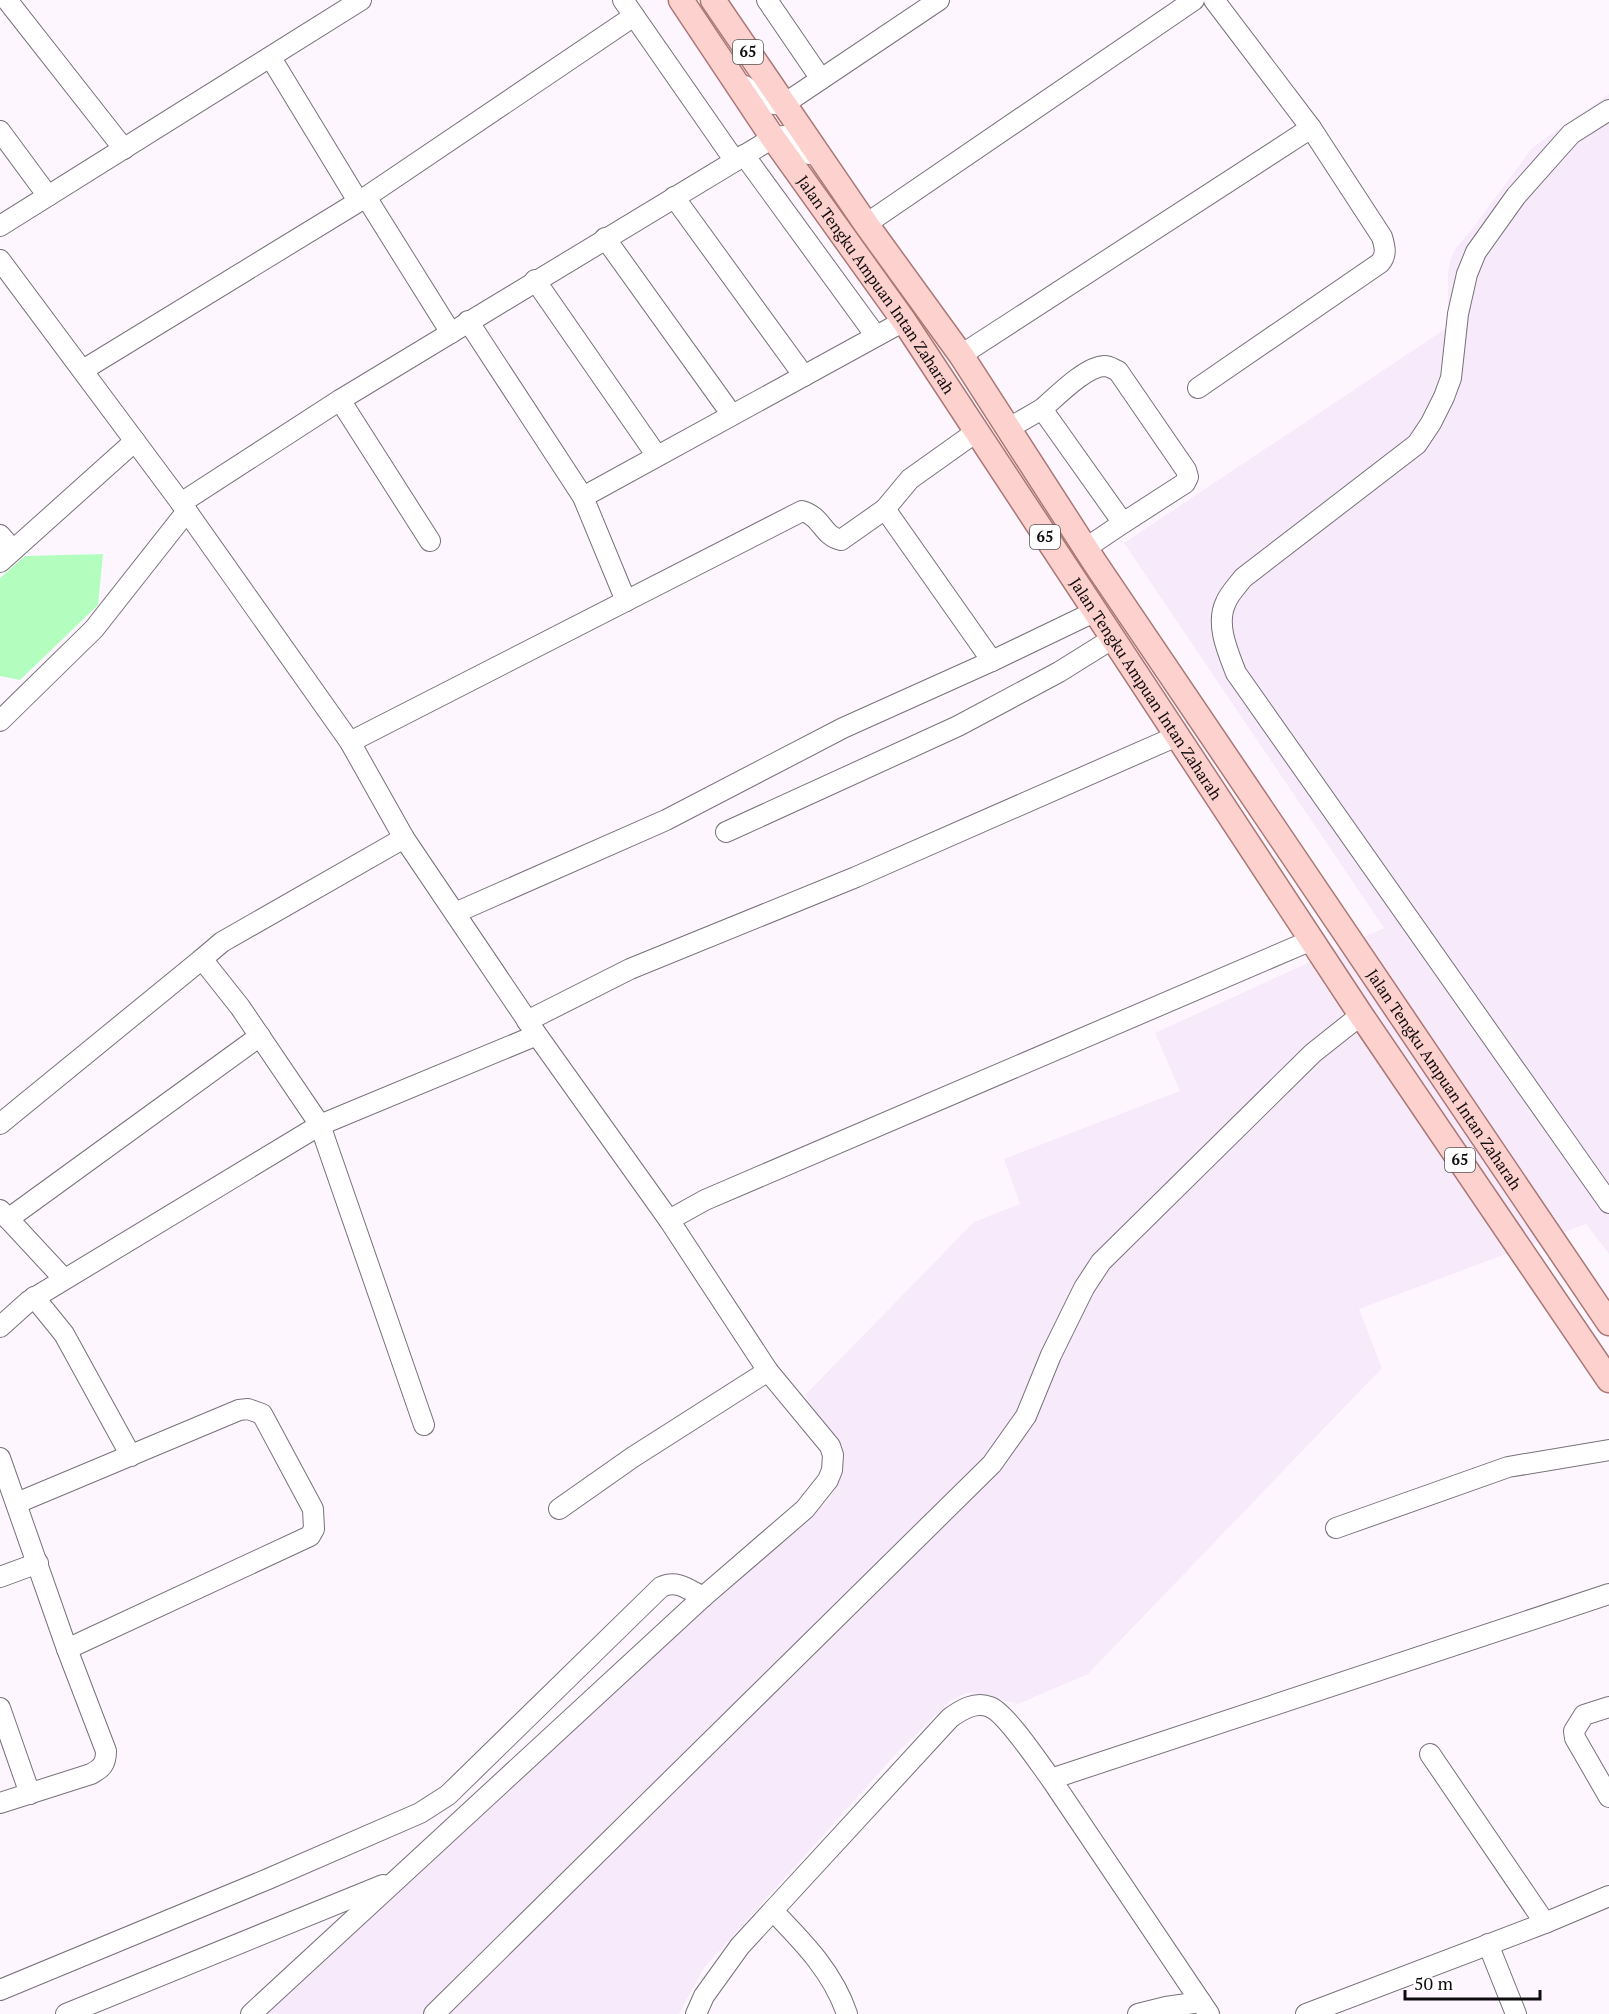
<svg xmlns="http://www.w3.org/2000/svg" width="1609" height="2014" font-family="'PT Serif',serif">
	<rect width="100%" height="100%" fill="#fef6ff"/>
	<polygon fill="#f7eafa" points="1609,94 1609,1254 1586,1224 1359,1309 1382,1368 1088,1674 1018,1704 974,1693 966,1693 950,1701 896,1754 704,1968 679,2014 261,2014 719,1595 828,1501 836,1487 840,1474 836,1446 805,1395 974,1222 1020,1204 1004,1159 1180,1091 1155,1033 1384,928 1124,543 1448,327 1448,272 1450,260 1456,248 1470,232 1532,148"/>
	<polygon fill="#b3fdbf" points="103,554 98,605 20,680 0,676 0,578 25,556"/>
	<g fill="none" stroke-linecap="round" stroke-linejoin="round">
		<defs>
			<g id="minor">
				<polyline points="7,0 124,149"/>
				<polyline points="623,0 735,161"/>
				<polyline points="767,0 821,79"/>
				<polyline points="271,58 358,201"/>
				<path d="M 745,86 C 758,98 766,106 784,104 L 939,0"/>
				<path d="M 1609,110 L 1571,134 L 1516,196 L 1476,252 L 1467,274 L 1458,314 L 1451,378 L 1444,397 L 1431,423 L 1417,444 L 1243,578 C 1237,586 1229,594 1226,602 C 1215,624 1228,652 1236,673 L 1609,1203"/>
				<polyline points="0,131 48,196"/>
				<polyline points="744,155 876,336"/>
				<polyline points="366,197 451,333"/>
				<polyline points="674,197 804,376"/>
				<polyline points="866,224 1194,0"/>
				<polyline points="0,226 361,0"/>
				<polyline points="605,238 732,415"/>
				<polyline points="0,260 181,503 350,742 404,838 537,1035 669,1220 768,1371 830,1446 833,1455 832,1470 828,1480 805,1509 703,1597 251,2014"/>
				<polyline points="535,280 657,456"/>
				<polyline points="468,321 583,497 626,601"/>
				<polyline points="961,355 1311,128"/>
				<polyline points="83,370 366,197 634,16"/>
				<path d="M 1198,388 L 1380,263 C 1387,255 1385,247 1382,237 L 1311,128 L 1214,0"/>
				<polyline points="340,400 430,541"/>
				<path d="M 1042,409 C 1057,396 1085,367 1104,366 C 1110,366 1113,369 1118,371 L 1186,470 L 1188,477 L 1185,483 L 1123,523"/>
				<polyline points="1009,428 1042,409 1123,523 1086,548"/>
				<polyline points="583,497 904,321"/>
				<path d="M 181,503 L 340,400 L 773,138 C 795,133 797,136 809,154"/>
				<polyline points="885,509 992,661"/>
				<polyline points="0,535 13,550"/>
				<polyline points="0,562 135,441"/>
				<polyline points="0,721 94,629 187,511"/>
				<path d="M 350,742 L 802,511 C 823,517 822,536 841,540 L 885,509 L 910,479 L 976,432"/>
				<polyline points="726,832 958,726 1059,672 1112,639"/>
				<polyline points="455,913 666,820 843,728 992,661 1094,612"/>
				<polyline points="202,959 222,942 404,838"/>
				<polyline points="527,1021 630,969 856,877 1177,736"/>
				<polyline points="0,1124 202,959 240,1007 320,1125 424,1425"/>
				<polyline points="0,1210 64,1279"/>
				<polyline points="8,1219 260,1036"/>
				<polyline points="669,1220 705,1200 1312,940"/>
				<polyline points="34,1297 64,1334 131,1456"/>
				<polyline points="0,1327 29,1301 320,1125 537,1035"/>
				<path d="M 0,1458 L 67,1649 L 106,1751 C 106,1764 102,1768 91,1774 L 0,1803"/>
				<polyline points="17,1503 239,1410 248,1409 262,1414 313,1509 314,1529 310,1536 67,1649"/>
				<polyline points="559,1509 633,1457 768,1371"/>
				<polyline points="1336,1528 1508,1467 1609,1450"/>
				<polyline points="0,1577 38,1563"/>
				<polyline points="1609,1707 1584,1715 1574,1731 1575,1738 1609,1797"/>
				<polyline points="0,1708 30,1794"/>
				<polyline points="1430,1754 1545,1923"/>
				<polyline points="1051,1779 1209,2014"/>
				<path d="M 773,1911 C 803,1942 833,1972 847,2014"/>
				<polyline points="1488,1944 1516,2014"/>
				<path d="M 0,1990 L 268,1879 L 420,1813 L 448,1795 L 661,1587 C 677,1579 689,1590 703,1597"/>
				<polyline points="66,2014 383,1885"/>
				<polyline points="434,2014 992,1464 1026,1416 1051,1355 1084,1288 1101,1262 1313,1053 1361,1015"/>
				<path d="M 696,2014 L 704,1996 L 740,1946 L 950,1718 C 961,1710 975,1701 990,1707 C 1006,1713 1039,1763 1051,1779 L 1609,1594"/>
				<polyline points="1138,2014 1166,2007 1201,2002"/>
				<polyline points="1306,2014 1545,1923 1609,1896"/>
			</g>
			<g id="major">
				<path id="s1" d="M 681,0 L 773,138 L 904,321 L 1361,1015 L 1609,1380"/>
				<path id="s2" d="M 713,0 L 866,224 L 961,355 L 1095,563 L 1609,1323"/>
			</g>
		</defs>
		<use href="#minor" stroke="#78717a" stroke-width="22"/>
		<use href="#major" stroke="#a97875" stroke-width="27"/>
		<use href="#minor" stroke="#fff" stroke-width="20"/>
		<use href="#major" stroke="#fdd1ce" stroke-width="24"/>
	</g>
	<g text-anchor="middle" stroke-width="6" stroke-linejoin="round" paint-order="stroke">
		<g fill="#fff" stroke="#565556" stroke-width="1.5">
			<rect x="733" y="40" width="30" height="24" rx="4.5"/>
			<rect x="1030" y="525" width="30" height="24" rx="4.5"/>
			<rect x="1445" y="1148" width="30" height="24" rx="4.5"/>
		</g>
		<g font-size="15" font-weight="bold" fill="#0e0c0e">
			<text x="748" y="57">65</text>
			<text x="1045" y="542">65</text>
			<text x="1460" y="1165">65</text>
		</g>
		<g font-size="16" fill="#0e0c0e" stroke="#fff">
			<text dy="6" stroke="none"><textPath href="#s1" startOffset="345">Jalan Tengku Ampuan Intan Zaharah</textPath></text>
			<text dy="6" stroke="none"><textPath href="#s1" startOffset="831">Jalan Tengku Ampuan Intan Zaharah</textPath></text>
			<text dy="6" stroke="none"><textPath href="#s2" startOffset="1304">Jalan Tengku Ampuan Intan Zaharah</textPath></text>
		</g>
	</g>
	<path d="M1405 1990v9h135v-9" fill="none" stroke="#0e0c0e" stroke-width="3"/>
	<text x="1414" y="1990" font-size="18" fill="#0e0c0e" stroke="#ffffff" stroke-width="4.5" paint-order="stroke">50 m</text>
</svg>
